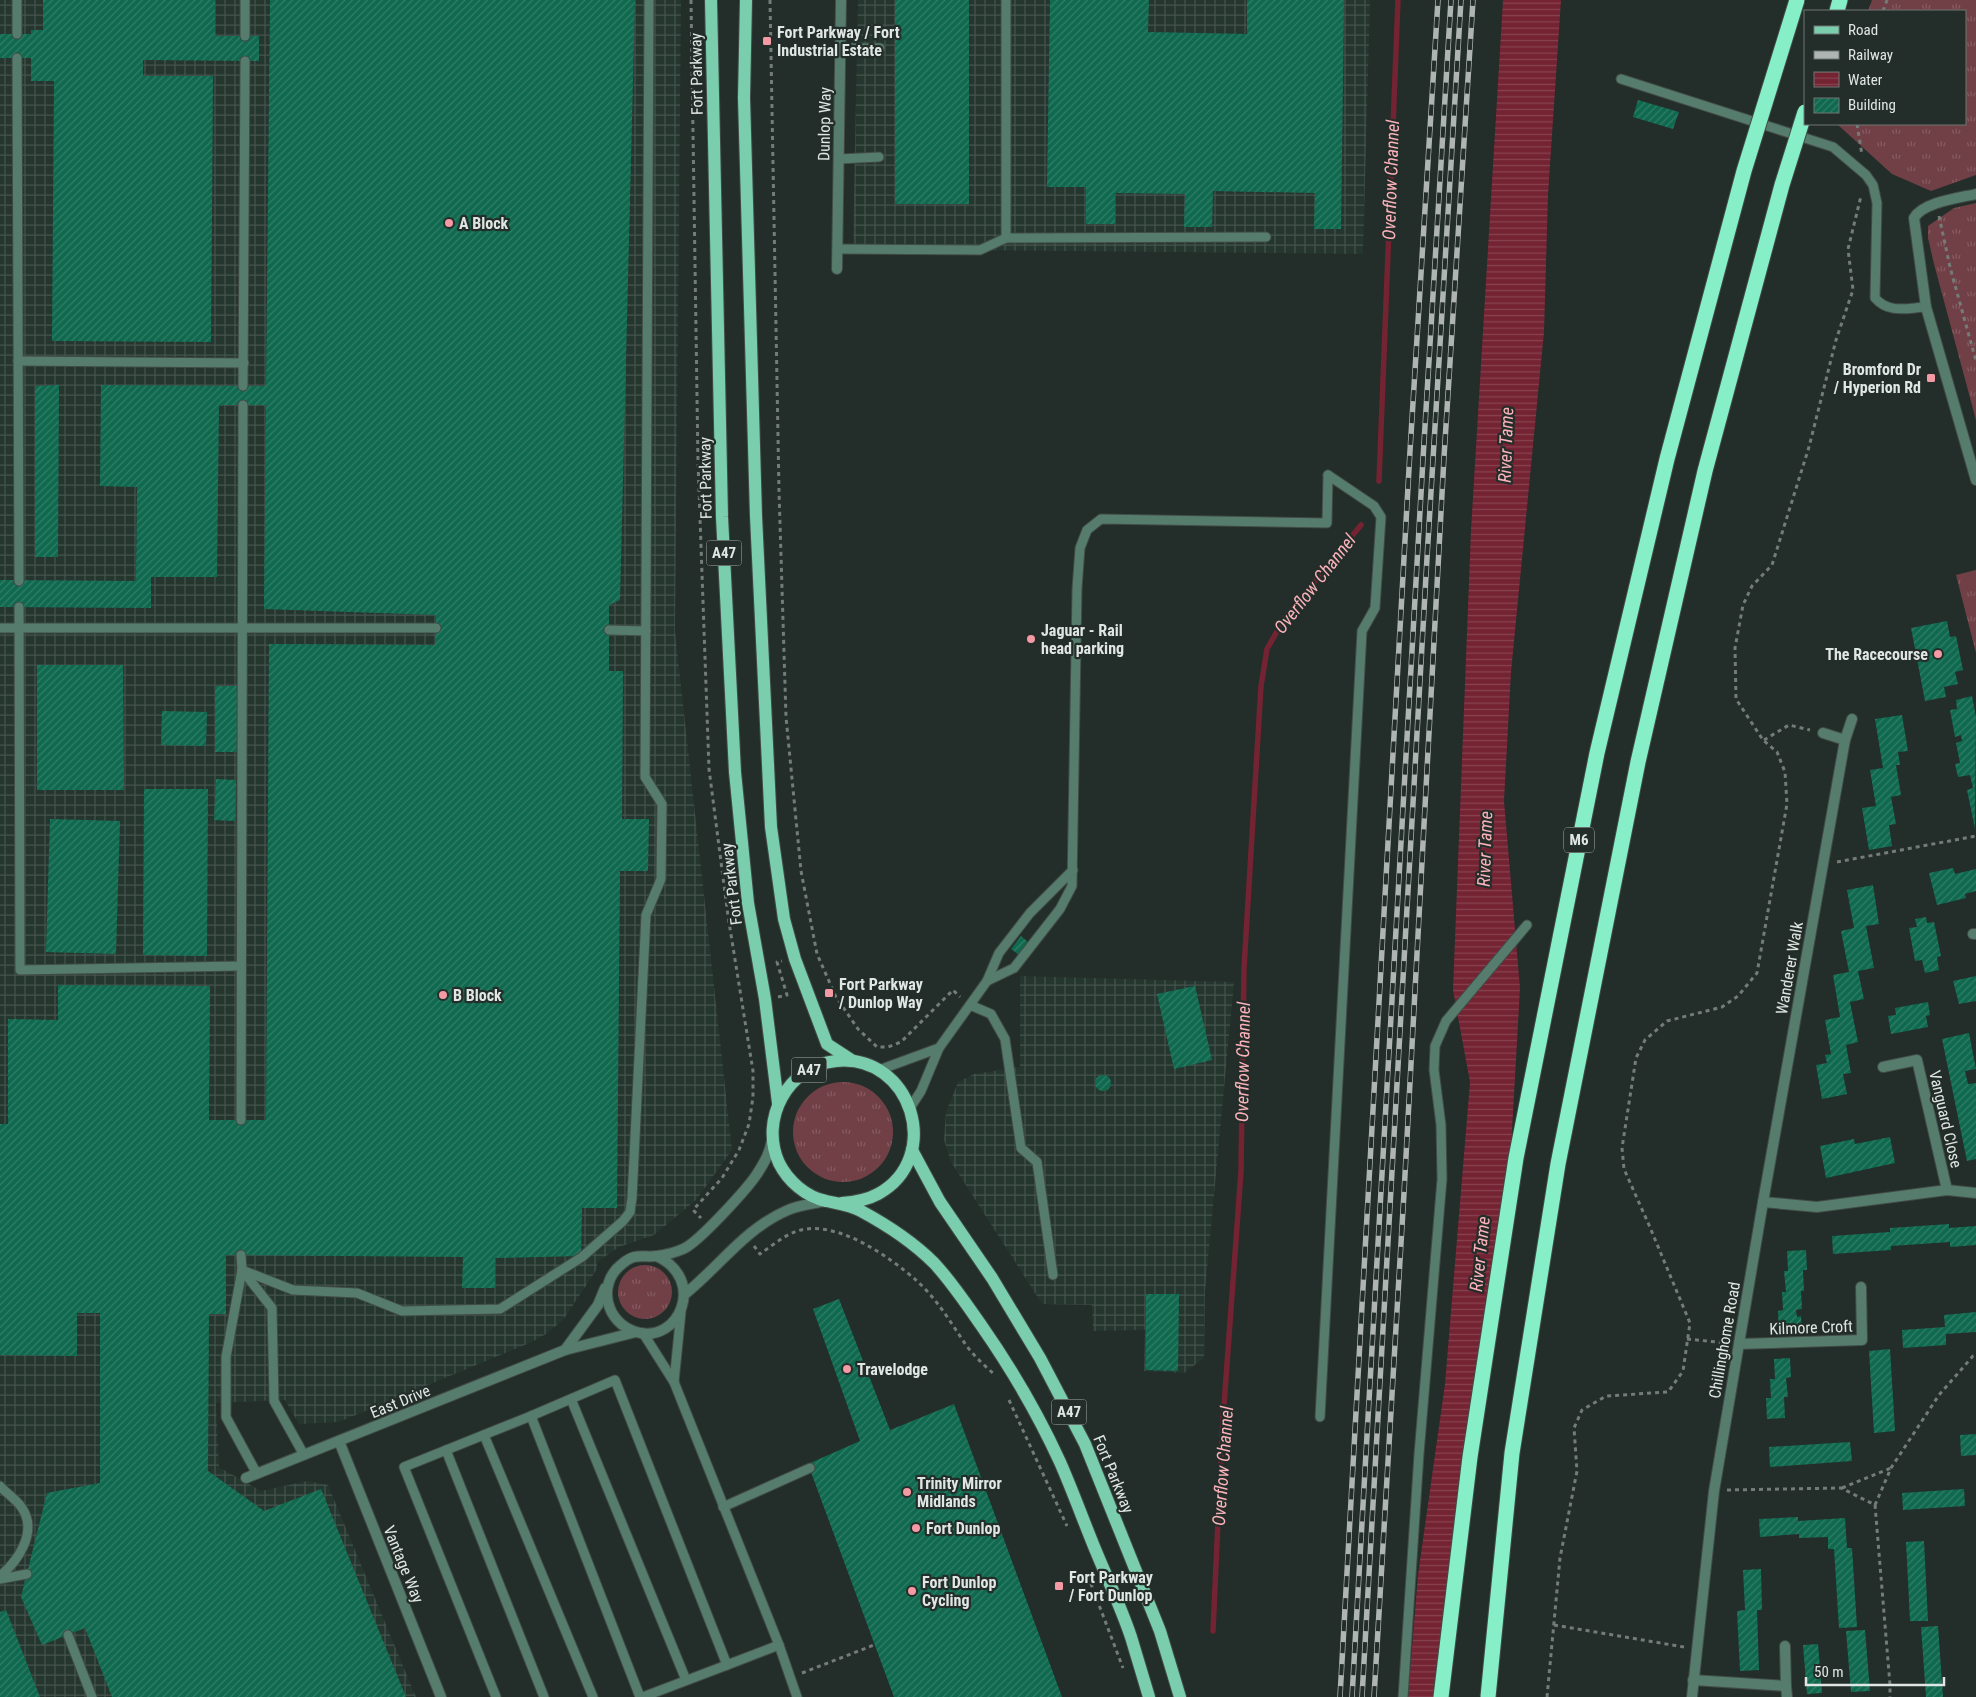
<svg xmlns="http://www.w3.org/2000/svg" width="1976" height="1697" font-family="'Roboto Condensed',sans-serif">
	<defs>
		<pattern id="industrial-grid" width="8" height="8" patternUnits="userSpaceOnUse" patternTransform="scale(1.25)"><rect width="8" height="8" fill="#25362f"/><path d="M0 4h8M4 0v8" fill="none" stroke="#44534d"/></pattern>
		<pattern id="grass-tufts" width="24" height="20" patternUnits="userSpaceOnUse" patternTransform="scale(1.25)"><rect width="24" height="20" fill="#714046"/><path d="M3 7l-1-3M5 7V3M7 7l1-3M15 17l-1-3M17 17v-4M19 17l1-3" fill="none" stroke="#855c61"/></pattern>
		<pattern id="water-rules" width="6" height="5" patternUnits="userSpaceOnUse" patternTransform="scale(1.25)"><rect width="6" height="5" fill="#742333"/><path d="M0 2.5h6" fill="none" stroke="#884350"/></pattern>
		<pattern id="building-hatch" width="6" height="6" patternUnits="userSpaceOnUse" patternTransform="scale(1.25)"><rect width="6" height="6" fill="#0f694e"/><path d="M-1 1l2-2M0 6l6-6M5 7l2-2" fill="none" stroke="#327e67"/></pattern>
	</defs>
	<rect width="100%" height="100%" fill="#232d29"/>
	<g fill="url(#industrial-grid)">
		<polygon points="0,0 681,0 675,631 732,1150 696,1200 654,1235 619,1247 597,1262 597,1269 563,1320 546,1334 532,1342 339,1422 299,1424 285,1400 216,1403 219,1467 261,1491 307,1481 328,1485 416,1697 0,1697"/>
		<polygon points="858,0 1370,0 1363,254 853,249"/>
		<polygon points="1020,976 1234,982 1205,1291 1204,1358 1184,1373 1144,1371 1145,1330 1093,1331 1092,1305 1042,1304 951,1162 944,1140 946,1112 958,1082 974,1074 1020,1067"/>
	</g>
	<g fill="url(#grass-tufts)">
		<polygon points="1872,0 1976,0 1976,175 1931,191 1892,174 1837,124 1965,124 1965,11 1868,11"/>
		<polygon points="1976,203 1976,420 1934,264 1928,238 1928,226 1954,208"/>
		<polygon points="1976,570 1976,653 1956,575"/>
		<circle cx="843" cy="1132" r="50"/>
		<circle cx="645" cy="1292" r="27"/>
	</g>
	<polygon fill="url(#water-rules)" points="1503,0 1561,0 1548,195 1544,332 1511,672 1504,801 1520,988 1506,1237 1486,1392 1444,1697 1408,1697 1418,1575 1445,1384 1470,1082 1453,990 1471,530"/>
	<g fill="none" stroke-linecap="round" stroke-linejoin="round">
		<g stroke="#742333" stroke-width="5.5">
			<polyline points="1379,481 1398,0"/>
			<polyline points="1213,1631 1222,1433 1241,1171 1244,968 1261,686 1267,649 1284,619 1361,525"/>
		</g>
	</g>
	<g fill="url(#building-hatch)">
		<polygon points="43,0 215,0 215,36 259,36 259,61 143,60 143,76 213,76 211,342 52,341 54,81 31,81 31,58 0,58 0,34 31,34 31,30 43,30"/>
		<polygon points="270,0 635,0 620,600 609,605 609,671 623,671 622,819 649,819 648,871 620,871 617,1208 582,1208 581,1256 495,1258 495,1288 462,1288 463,1257 226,1255 226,1314 209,1314 208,1471 264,1511 321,1489 406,1697 112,1697 85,1628 42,1645 21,1597 47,1493 100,1483 100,1313 77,1313 77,1356 0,1355 0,1124 8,1124 8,1019 58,1020 58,985 210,986 209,1120 266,1120 269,644 435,645 436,615 264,609 266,405 219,405 217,577 151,577 151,608 0,607 0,580 136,581 137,487 100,486 101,385 266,386"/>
		<rect x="895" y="0" width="74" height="204"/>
		<polygon points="1050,0 1149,0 1148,32 1247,34 1247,0 1344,0 1341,229 1314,229 1315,193 1213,191 1212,227 1184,227 1185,194 1115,193 1115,224 1086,224 1086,187 1047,187"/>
		<polygon points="1638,100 1679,112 1673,129 1633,117"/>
		<polygon points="59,385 58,557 35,557 35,386"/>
		<polygon points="1947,621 1950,637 1956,636 1963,670 1955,672 1958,684 1944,687 1946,697 1925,701 1911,628"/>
		<polygon points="37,665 123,665 124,790 37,790"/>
		<rect x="215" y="686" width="22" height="66"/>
		<polygon points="1972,696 1976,717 1975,829 1967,790 1973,788 1970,775 1958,777 1955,764 1960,763 1956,743 1962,741 1961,735 1955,737 1950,710 1957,709 1956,700"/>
		<polygon points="162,711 207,712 206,746 161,745"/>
		<polygon points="1902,715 1908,751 1898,752 1900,765 1896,765 1901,795 1891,797 1896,824 1889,825 1892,846 1869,850 1862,808 1876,806 1870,770 1883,768 1875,719"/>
		<polygon points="216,779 236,780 235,821 214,820"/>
		<polygon points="144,789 208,789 207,956 143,955"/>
		<polygon points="50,819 120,821 116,954 46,952"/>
		<polygon points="1953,868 1955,874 1976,869 1976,891 1965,894 1966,898 1937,905 1929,873"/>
		<polygon points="1873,885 1879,924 1866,926 1874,968 1858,971 1864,999 1850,1002 1858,1042 1846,1045 1851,1073 1843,1074 1847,1094 1822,1099 1816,1065 1827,1063 1825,1055 1831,1054 1825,1020 1840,1017 1833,975 1849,972 1841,931 1854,928 1847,890"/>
		<polygon points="1926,917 1927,923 1934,922 1941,956 1937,957 1939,970 1925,973 1922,960 1915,961 1909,928 1917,927 1915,919"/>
		<polygon points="1021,936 1028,942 1019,955 1011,949"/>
		<polygon points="1976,976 1976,1001 1959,1004 1953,981"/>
		<polygon points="1195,986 1212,1060 1174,1069 1157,994"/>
		<polygon points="1928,1002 1930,1015 1926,1016 1928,1027 1891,1034 1888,1016 1896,1015 1895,1008"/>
		<polygon points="1969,1033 1976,1069 1965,1071 1968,1084 1976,1083 1976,1159 1967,1161 1942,1039"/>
		<circle cx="1103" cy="1083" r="8"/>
		<polygon points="1890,1137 1895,1163 1826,1178 1820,1146 1854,1139 1855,1144"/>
		<polygon points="1949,1224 1949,1228 1976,1226 1976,1245 1950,1247 1950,1242 1891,1246 1891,1250 1833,1254 1832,1236 1890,1232 1890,1228"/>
		<polygon points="1806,1250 1807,1270 1803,1270 1804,1291 1801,1291 1802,1309 1796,1310 1797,1317 1801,1316 1802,1332 1779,1333 1778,1311 1783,1310 1782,1292 1786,1292 1784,1271 1788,1271 1787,1251"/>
		<polygon points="1146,1294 1179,1294 1178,1371 1146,1370"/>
		<polygon points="839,1299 890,1430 954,1404 1062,1697 894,1697 808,1464 860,1441 813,1309"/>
		<polygon points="1976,1312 1976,1332 1946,1334 1946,1345 1903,1348 1902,1330 1945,1327 1944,1315"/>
		<polygon points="1890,1349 1895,1431 1874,1433 1869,1351"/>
		<polygon points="1790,1358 1791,1377 1786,1378 1788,1397 1784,1397 1785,1418 1767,1419 1766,1398 1771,1398 1770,1379 1775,1379 1774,1359"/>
		<polygon points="1976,1434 1976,1455 1961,1456 1960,1435"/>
		<polygon points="1850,1442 1852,1461 1770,1467 1769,1447"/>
		<polygon points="1964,1489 1965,1506 1903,1510 1902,1493"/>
		<polygon points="1798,1517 1798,1521 1845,1518 1847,1548 1852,1548 1857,1627 1839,1628 1834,1549 1828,1549 1828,1537 1799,1538 1799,1534 1760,1537 1759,1519"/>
		<polygon points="1924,1541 1928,1621 1910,1621 1906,1542"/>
		<polygon points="1761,1569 1762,1610 1757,1610 1759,1670 1740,1671 1737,1611 1745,1610 1743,1570"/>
		<polygon points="6,1610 40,1697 0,1697 0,1612"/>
		<polygon points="1938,1626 1943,1697 1926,1697 1921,1627"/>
		<polygon points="1865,1630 1870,1691 1851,1692 1846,1631"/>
		<polygon points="1818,1644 1822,1693 1807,1694 1803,1645"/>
	</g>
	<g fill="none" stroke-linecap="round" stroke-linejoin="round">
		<defs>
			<g id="service">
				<polyline points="17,0 17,34"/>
				<polyline points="1006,0 1006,238 1266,237"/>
				<polyline points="245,36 245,0"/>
				<polyline points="840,48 880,48"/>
				<polyline points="17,58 19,581"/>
				<path d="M 1621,79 L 1833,147 L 1866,175 L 1873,185 L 1877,203 L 1875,298 C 1889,314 1907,308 1926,307"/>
				<polyline points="839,159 879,157"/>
				<polyline points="838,249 980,250 1006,238"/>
				<polyline points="18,361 244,363"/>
				<polyline points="243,386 245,61"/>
				<polyline points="19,607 20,970 241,966"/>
				<polyline points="0,628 436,628"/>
				<polyline points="609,630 646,631"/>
				<polyline points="987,981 1014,968 1060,909 1072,886 1077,589 1080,548 1087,530 1101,519 1327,523 1328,475"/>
				<polyline points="970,1005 991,1014 1005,1039 1021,1148 1037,1162 1053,1275"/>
				<polyline points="879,1070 939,1048"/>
				<polyline points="910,1108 921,1091 939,1048 987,981 999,953 1030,913 1073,870"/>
				<polyline points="241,1120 243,405"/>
				<polyline points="241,1255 242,1270 226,1357 226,1417 257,1474"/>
				<polyline points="242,1270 293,1290 357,1293 402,1311 500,1309 582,1257 623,1221 630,1212 632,1198 646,915 661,879 662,804 645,777 649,0"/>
				<polyline points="242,1270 272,1308 274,1401 304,1455"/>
				<polyline points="643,1333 674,1382 779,1645 797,1697"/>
				<polyline points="674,1382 681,1312"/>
				<polyline points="571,1399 686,1680"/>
				<polyline points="531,1416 640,1697"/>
				<polyline points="1320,1417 1362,631 1375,608 1381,517 1374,506 1328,475"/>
				<polyline points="484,1435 593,1697"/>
				<polyline points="446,1450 544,1697"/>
				<path d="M 0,1486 C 7,1494 16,1499 22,1508 C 38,1532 18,1561 0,1576"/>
				<polyline points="723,1507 810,1468"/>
				<polyline points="0,1579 27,1574"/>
				<polyline points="68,1635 92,1697"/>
				<polyline points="496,1697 404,1467 531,1416 615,1380 727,1665 779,1645"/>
				<polyline points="643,1697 727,1665"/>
				<polyline points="1403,1697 1419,1454 1442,1179 1441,1125 1434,1070 1435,1046 1446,1021 1527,925"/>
			</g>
			<g id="minor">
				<polyline points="837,269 841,0"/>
				<path d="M 1926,307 L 1914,218 C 1923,202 1959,198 1976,194"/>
				<polyline points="1823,733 1845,740"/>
				<polyline points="1973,934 1976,934"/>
				<polyline points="1883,1067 1917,1060 1947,1190"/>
				<polyline points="1763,1202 1845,740 1852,719"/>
				<path d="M 656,1256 C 707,1278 680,1345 636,1332 C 606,1323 596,1284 622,1264 C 636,1252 642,1258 657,1256 C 665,1255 676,1252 683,1249 C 698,1243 747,1189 757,1174 C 764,1163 770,1153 772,1140"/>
				<path d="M 685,1294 C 720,1266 744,1229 788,1210 C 799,1205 813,1204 825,1201"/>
				<polyline points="1739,1344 1862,1340 1861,1287"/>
				<polyline points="565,1350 598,1305 605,1288"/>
				<polyline points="339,1441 441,1697"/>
				<polyline points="246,1478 565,1350 636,1332"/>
				<polyline points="1785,1646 1786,1686"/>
				<polyline points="1693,1680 1786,1686 1787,1697"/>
				<polyline points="1692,1697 1714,1491 1763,1202 1817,1207 1947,1190 1976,1193"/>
			</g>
			<polyline id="tertiary" points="1926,307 1976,480"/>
			<g id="primary">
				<polyline points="711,0 722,517 735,772 748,903 765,999 778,1103"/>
				<polyline points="746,0 744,98 756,516 771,827 784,919 795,959 827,1044 853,1061"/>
				<polyline points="912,1150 940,1202 992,1278 1040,1358 1085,1444 1160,1631 1180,1697"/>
				<path d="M 842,1203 C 855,1202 867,1200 878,1194 C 944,1158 912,1053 836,1061 C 788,1066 759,1119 779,1163 C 788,1181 806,1197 826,1201 C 839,1204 850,1205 861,1211 C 887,1225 913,1242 934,1263 C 951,1281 967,1305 981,1325 C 1011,1368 1038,1414 1060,1462 C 1071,1487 1081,1514 1091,1539 C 1104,1572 1120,1604 1131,1637 C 1137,1657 1143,1677 1149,1697"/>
			</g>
			<polyline id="motorway" points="1837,11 1840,0"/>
		</defs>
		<use href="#service" stroke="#414b47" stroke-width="11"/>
		<use href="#minor" stroke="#414b47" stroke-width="12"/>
		<use href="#tertiary" stroke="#414b47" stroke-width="12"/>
		<use href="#primary" stroke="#414b47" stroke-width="14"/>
		<use href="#motorway" stroke="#414b47" stroke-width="17"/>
		<g stroke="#747c78" stroke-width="3" stroke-dasharray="4 4" stroke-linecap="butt">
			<polyline points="691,0 698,462 709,769 728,916 753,1071 753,1097 749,1124 739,1150 722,1178 693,1210 701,1218"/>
			<polyline points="770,0 779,491 786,717 801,871 817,954 836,997 858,1029 877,1047 888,1047 901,1042 953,990 960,997"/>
			<polyline points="1883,11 1887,0"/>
			<polyline points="1857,124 1862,155"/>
			<polyline points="1939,216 1950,267 1976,361"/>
			<polyline points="1764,740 1789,725 1810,730"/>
			<polyline points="1837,862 1976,836"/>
			<polyline points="778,997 787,995 777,962 782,961"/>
			<path d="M 754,1246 L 760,1254 C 770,1247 781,1238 792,1233 C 831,1215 889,1256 917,1281 C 937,1299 951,1323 966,1345 C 974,1356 985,1366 995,1375"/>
			<polyline points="1687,1339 1726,1343"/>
			<polyline points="1009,1400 1067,1526"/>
			<polyline points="1842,1488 1891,1468"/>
			<polyline points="1727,1490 1841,1488 1875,1505 1891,1468 1939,1395 1973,1356 1976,1355"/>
			<polyline points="1875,1505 1890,1685 1890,1697"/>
			<polyline points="1088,1576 1123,1668"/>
			<polyline points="1554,1625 1684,1647"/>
			<polyline points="802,1673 874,1645"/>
			<polyline points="1547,1697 1560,1558 1577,1471 1574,1428 1582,1410 1606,1396 1668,1392 1683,1371 1690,1323 1649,1225 1624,1169 1622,1148 1636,1058 1645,1040 1667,1021 1722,1007 1738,996 1757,973 1787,804 1785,772 1777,752 1763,740 1736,699 1735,648 1743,605 1752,586 1772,565 1809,447 1836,340 1853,290 1848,249 1861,196"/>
		</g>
		<use href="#service" stroke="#557c6c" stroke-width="9"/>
		<use href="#minor" stroke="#557c6c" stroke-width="10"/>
		<use href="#tertiary" stroke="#557c6c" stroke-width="10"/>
		<use href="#primary" stroke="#7acead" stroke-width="12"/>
		<use href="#motorway" stroke="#87efc7" stroke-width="15"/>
		<defs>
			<g id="rail">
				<polyline points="1340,1697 1410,451 1438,0"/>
				<polyline points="1352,1697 1423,459 1451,0"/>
				<polyline points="1362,1697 1427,558 1461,0"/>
				<polyline points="1374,1697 1404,1193 1444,457 1473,0"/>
			</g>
		</defs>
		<use href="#rail" stroke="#aeb5b2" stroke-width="5.5"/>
		<use href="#rail" stroke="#232d29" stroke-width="4" stroke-dasharray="11" stroke-linecap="butt"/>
		<defs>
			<g id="motorway-bridge">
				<polyline points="1441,1697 1470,1457 1516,1158 1597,753 1667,459 1744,171 1797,0"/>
				<polyline points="1488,1697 1512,1453 1558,1164 1638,762 1705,471 1782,185 1805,112"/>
			</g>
		</defs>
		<use href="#motorway-bridge" stroke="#414b47" stroke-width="17" stroke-linecap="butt"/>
		<use href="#motorway-bridge" stroke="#87efc7" stroke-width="15"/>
	</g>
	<g fill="#f49aa5" stroke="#232d29" stroke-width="2">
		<rect x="762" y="36" width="10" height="10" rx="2.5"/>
		<circle cx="449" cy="223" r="5"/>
		<rect x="1926" y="373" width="10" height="10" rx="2.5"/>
		<circle cx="1031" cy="639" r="5"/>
		<circle cx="1938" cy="654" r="5"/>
		<rect x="824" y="988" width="10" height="10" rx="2.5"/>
		<circle cx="443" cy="995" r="5"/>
		<circle cx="847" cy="1369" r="5"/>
		<circle cx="907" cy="1492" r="5"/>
		<circle cx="916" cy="1528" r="5"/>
		<rect x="1054" y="1581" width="10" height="10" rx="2.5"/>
		<circle cx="912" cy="1591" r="5"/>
	</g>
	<g text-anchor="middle" stroke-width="4.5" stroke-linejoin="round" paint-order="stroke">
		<g fill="#232d29" stroke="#a7aeab" stroke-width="1">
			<rect x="706.5" y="540.5" width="35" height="25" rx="4"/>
			<rect x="1564" y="827.5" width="30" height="25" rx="4"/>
			<rect x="791.5" y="1057.5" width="35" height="25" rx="4"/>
			<rect x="1051.5" y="1399.5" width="35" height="25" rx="4"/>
		</g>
		<g font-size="15" font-weight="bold" fill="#e0e6e3">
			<text x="724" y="558">A47</text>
			<text x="1579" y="845">M6</text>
			<text x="809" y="1075">A47</text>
			<text x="1069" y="1417">A47</text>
		</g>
		<g font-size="16" font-weight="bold" fill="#e0e6e3" stroke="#232d29" text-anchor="start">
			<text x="777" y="38">Fort Parkway / Fort<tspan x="777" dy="18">Industrial Estate</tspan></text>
			<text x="459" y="229">A Block</text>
			<text x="1921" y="375" text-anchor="end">Bromford Dr<tspan x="1921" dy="18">/ Hyperion Rd</tspan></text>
			<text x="1041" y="636">Jaguar - Rail<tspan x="1041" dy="18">head parking</tspan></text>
			<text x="1928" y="660" text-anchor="end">The Racecourse</text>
			<text x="839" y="990">Fort Parkway<tspan x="839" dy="18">/ Dunlop Way</tspan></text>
			<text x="453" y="1001">B Block</text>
			<text x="857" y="1375">Travelodge</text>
			<text x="917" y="1489">Trinity Mirror<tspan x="917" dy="18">Midlands</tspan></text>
			<text x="926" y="1534">Fort Dunlop</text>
			<text x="1069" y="1583">Fort Parkway<tspan x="1069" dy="18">/ Fort Dunlop</tspan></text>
			<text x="922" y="1588">Fort Dunlop<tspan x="922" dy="18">Cycling</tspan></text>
		</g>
		<g font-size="16" fill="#e0e6e3" stroke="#232d29">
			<text transform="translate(696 74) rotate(-91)" y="6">Fort Parkway</text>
			<text transform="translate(824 124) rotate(-89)" y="6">Dunlop Way</text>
			<text transform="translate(705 478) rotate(-91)" y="6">Fort Parkway</text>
			<text transform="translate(731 884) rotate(-97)" y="6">Fort Parkway</text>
			<text transform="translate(1789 968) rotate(-80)" y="6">Wanderer Walk</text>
			<text transform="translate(1946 1119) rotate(77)" y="6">Vanguard Close</text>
			<text transform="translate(1811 1327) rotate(-2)" y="6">Kilmore Croft</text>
			<text transform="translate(1724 1340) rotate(-80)" y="6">Chillinghome Road</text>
			<text transform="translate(400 1401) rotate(-22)" y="6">East Drive</text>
			<text transform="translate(1114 1474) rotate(68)" y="6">Fort Parkway</text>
			<text transform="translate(404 1564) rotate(68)" y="6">Vantage Way</text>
		</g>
		<g font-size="18" font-style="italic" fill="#fbb2ba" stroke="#232d29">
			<text transform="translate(1391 180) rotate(-88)" y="6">Overflow Channel</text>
			<text transform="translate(1506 445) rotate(-88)" y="6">River Tame</text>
			<text transform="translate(1315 584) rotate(-52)" y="6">Overflow Channel</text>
			<text transform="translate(1485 849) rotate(-88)" y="6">River Tame</text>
			<text transform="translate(1243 1062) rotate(-89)" y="6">Overflow Channel</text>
			<text transform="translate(1480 1254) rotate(-84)" y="6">River Tame</text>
			<text transform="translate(1223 1466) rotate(-86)" y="6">Overflow Channel</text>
		</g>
	</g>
	<rect x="1804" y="10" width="162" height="115" fill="#232d29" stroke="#6f7773"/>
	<rect x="1814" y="26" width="25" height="8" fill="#7acead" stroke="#6f7773"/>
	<text x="1848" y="35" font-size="15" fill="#e0e6e3">Road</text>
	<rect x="1814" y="51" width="25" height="8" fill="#aeb5b2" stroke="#6f7773"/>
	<text x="1848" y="60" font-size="15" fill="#e0e6e3">Railway</text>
	<rect x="1814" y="72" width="25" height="15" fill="url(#water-rules)" stroke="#6f7773"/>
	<text x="1848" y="85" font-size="15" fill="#e0e6e3">Water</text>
	<rect x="1814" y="98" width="25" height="15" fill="url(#building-hatch)" stroke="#6f7773"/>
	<text x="1848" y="110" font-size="15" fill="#e0e6e3">Building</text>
	<path d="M1806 1677v8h138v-8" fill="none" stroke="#e0e6e3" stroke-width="2.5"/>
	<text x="1814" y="1677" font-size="15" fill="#e0e6e3" stroke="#232d29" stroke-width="4" paint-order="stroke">50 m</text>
</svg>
